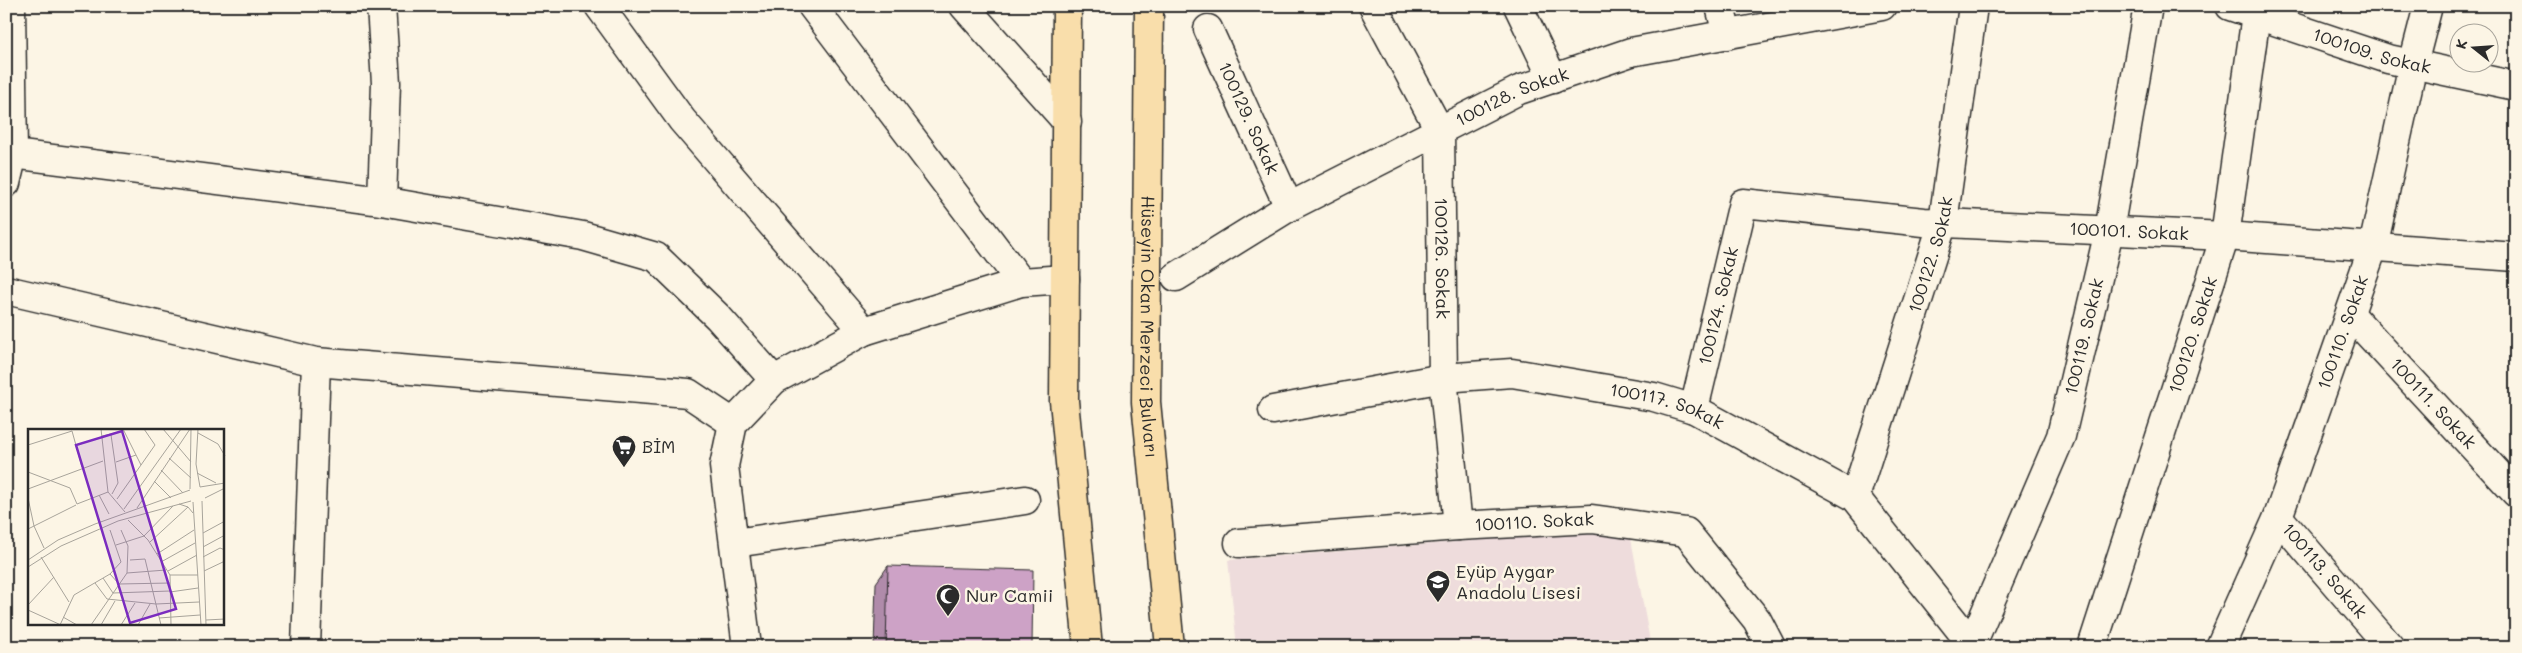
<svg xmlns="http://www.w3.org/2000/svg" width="2522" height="653" font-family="Mali,sans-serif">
	<rect width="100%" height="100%" fill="#fcf5e5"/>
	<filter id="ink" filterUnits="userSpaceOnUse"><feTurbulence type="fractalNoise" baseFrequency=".02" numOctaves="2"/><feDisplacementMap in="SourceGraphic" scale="10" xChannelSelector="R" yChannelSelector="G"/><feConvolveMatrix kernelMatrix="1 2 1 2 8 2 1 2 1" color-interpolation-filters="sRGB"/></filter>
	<g filter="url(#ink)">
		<polygon fill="#eedcdc" points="1629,528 1651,647 1237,647 1228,560"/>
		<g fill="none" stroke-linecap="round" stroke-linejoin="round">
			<defs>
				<g id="minor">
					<polyline points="381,6 386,83 382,201"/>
					<polyline points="599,6 682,120 864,331"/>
					<polyline points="812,6 1021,282"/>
					<polyline points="964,6 1067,122"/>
					<path id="s1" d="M 1373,6 L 1440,131 L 1443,378 L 1458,526"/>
					<polyline points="1518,6 1553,79"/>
					<polyline points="1720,6 1727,35"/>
					<path id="s2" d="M 2230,6 L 2388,59 L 2516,86"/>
					<path id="s3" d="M 1208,29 L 1289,207"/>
					<polyline points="13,154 382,201 583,236 656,257 718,317 774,380"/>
					<polyline points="6,183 13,154 11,6"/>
					<path id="s4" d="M 1176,277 L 1289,207 L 1519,90 L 1631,52 L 1882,6"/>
					<polyline points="6,290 316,362 688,393 733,423"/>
					<path id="s5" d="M 2350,314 L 2516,493"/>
					<path id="s6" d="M 1694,409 L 1743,203 L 1924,222 L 2225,236 L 2516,257"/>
					<path id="s7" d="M 1273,410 L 1443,378 L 1512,373 L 1654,397 L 1694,409 L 1855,497 L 1974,647"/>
					<path id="s8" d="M 1855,497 L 1943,222 L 1973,6"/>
					<path id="s9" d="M 2278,517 L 2390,647"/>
					<polyline points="735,543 1025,500"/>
					<path id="s10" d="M 1239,543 L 1458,526 L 1592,519 L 1686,532 L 1757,620 L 1771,647"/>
					<polyline points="306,647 316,362"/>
					<polyline points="747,647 724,466 733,423 774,380 864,331 1021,282 1065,279"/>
					<path id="s11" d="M 1965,647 L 1972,644 L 2061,436 L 2109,231 L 2148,6"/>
					<path id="s12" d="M 2092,647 L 2225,236 L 2256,15"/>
					<path id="s13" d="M 2220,647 L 2278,517 L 2373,247 L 2413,64 L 2428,6"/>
				</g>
				<g id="primary">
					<polyline points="1067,6 1064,401 1088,647"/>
					<path id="s14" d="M 1149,6 L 1146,402 L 1170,647"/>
				</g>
			</defs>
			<use href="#minor" stroke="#2b2b2b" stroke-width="31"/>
			<use href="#primary" stroke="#2b2b2b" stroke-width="31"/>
			<use href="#minor" stroke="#fcf5e5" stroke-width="28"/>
			<use href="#primary" stroke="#f9deab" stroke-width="28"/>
		</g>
		<polygon fill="#b08baa" stroke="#2b2b2b" points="888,566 1032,647 874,647 876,583"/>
		<polygon fill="#cda2c6" stroke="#2b2b2b" points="888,566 1033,570 1032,647 886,647"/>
	</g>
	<defs>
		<symbol id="supermarket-pin" viewBox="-11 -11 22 30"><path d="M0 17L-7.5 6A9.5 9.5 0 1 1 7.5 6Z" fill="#2b2b2b" stroke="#fcf5e5"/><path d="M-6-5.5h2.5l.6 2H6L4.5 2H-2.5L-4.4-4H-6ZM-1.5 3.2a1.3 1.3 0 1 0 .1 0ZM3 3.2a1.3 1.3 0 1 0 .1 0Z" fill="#fff"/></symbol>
		<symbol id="school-pin" viewBox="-11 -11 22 30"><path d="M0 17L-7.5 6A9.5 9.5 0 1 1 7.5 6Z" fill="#2b2b2b" stroke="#fcf5e5"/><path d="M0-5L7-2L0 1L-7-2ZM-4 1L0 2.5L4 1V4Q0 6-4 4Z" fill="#fff"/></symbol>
		<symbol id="mosque-pin" viewBox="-11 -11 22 30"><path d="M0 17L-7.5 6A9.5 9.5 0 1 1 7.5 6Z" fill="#2b2b2b" stroke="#fcf5e5"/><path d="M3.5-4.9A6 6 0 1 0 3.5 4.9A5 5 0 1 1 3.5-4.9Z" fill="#fff"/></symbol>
	</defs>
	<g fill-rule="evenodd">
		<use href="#supermarket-pin" x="610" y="433" width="28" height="38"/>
		<use href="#school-pin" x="1424" y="568" width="28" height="38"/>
		<use href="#mosque-pin" x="934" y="582" width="28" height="38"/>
	</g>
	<g text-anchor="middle" stroke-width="5" stroke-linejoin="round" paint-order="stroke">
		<g font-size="18" fill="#2b2b2b" stroke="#fcf5e5">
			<text dy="6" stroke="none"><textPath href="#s2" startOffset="149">100109. Sokak</textPath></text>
			<text dy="6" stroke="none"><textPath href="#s4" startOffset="382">100128. Sokak</textPath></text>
			<text dy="6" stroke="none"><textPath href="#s3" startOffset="98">100129. Sokak</textPath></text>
			<text dy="6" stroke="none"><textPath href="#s6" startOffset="599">100101. Sokak</textPath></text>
			<text dy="6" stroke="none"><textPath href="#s8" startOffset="254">100122. Sokak</textPath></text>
			<text dy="6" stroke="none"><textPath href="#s1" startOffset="269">100126. Sokak</textPath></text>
			<text dy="6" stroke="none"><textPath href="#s6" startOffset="106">100124. Sokak</textPath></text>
			<text dy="6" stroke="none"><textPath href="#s14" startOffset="321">Hüseyin Okan Merzeci Bulvarı</textPath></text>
			<text dy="6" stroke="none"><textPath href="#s13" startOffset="338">100110. Sokak</textPath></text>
			<text dy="6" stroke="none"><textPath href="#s12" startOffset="328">100120. Sokak</textPath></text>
			<text dy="6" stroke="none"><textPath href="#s11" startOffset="336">100119. Sokak</textPath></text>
			<text dy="6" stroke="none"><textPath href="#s5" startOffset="122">100111. Sokak</textPath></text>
			<text dy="6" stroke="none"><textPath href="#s7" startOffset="401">100117. Sokak</textPath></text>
			<text dy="6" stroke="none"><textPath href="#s10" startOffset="296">100110. Sokak</textPath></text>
			<text dy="6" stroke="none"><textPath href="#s9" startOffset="71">100113. Sokak</textPath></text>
		</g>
		<g font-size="18" fill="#2b2b2b" stroke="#fcf5e5" text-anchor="start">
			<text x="642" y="453">BİM</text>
			<text x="1456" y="578">Eyüp Aygar<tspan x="1456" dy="21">Anadolu Lisesi</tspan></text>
			<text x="966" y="602">Nur Camii</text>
		</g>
	</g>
	<g transform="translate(28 429)">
		<rect width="196" height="196" fill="#fcf5e5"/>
		<path fill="none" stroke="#a8a49b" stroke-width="1" d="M 73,0 L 80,63M 135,0 L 163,33M 170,0 L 168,35 L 172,58 L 197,54M 44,2 L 54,38M 170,4 L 190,15 L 197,27M 83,6 L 90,54 L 84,65M 74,7 L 96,2M 0,16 L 44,2M 141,29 L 163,49M 88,33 L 108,26M 113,36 L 127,16 L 116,0M 133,41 L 155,64M 0,43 L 42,59 L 49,75 L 80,63 L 97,83M 169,44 L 188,54M 126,52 L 143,69M 0,60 L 75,32M 162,60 L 163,0M 71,66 L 81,85M 0,69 L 6,97 L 16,119M 177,69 L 197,59M 89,70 L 113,36 L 95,0M 174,72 L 178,196M 165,73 L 173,196M 151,75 L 160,78 L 165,84M 109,79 L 162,0M 96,80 L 153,0M 100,91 L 120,111 L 142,146M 0,100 L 48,76M 175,104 L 197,92M 122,113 L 160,78M 88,116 L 116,107 L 145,77M 175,118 L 197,106M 129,125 L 166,101M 13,128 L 41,173M 175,128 L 192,119 L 197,121M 0,131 L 30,111 L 67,95 L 162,61M 102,131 L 117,130 L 133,196M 133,133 L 167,114M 0,138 L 33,117 L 90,92 L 163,72M 140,142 L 169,126M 176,142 L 197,132M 99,144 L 138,141M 82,145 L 91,155 L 142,154M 142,146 L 143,196M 142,146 L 170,146M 75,149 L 85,164 L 142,162M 67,154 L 79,170 L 128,175 L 171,173M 142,163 L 170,159M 0,176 L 26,148M 0,181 L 33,196M 35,188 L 49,196M 131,189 L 172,186M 178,191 L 197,190M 32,196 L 46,166 L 82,145 L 93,133 L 82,101M 63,196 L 99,144 L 100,117 L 93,101M 73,196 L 87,172M 93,196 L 107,174M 110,196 L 122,175"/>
		<path fill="#7b2cbf" fill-opacity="0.15" stroke="#7b2cbf" stroke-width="2.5" d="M 94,2 L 148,180 L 102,194 L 48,16 Z"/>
		<rect width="196" height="196" fill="none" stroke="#2b2b2b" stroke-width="2.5"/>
	</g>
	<rect width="2522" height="653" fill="none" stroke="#fcf5e5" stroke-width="25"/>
	<rect x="12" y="12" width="2497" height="628" fill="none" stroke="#2b2b2b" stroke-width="2" filter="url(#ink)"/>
	<g transform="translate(2474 48) rotate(287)"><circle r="24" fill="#fcf5e5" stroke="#a8a49b"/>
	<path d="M0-4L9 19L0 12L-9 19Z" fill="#2b2b2b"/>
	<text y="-8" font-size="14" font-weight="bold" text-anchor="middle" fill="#2b2b2b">K</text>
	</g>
</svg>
